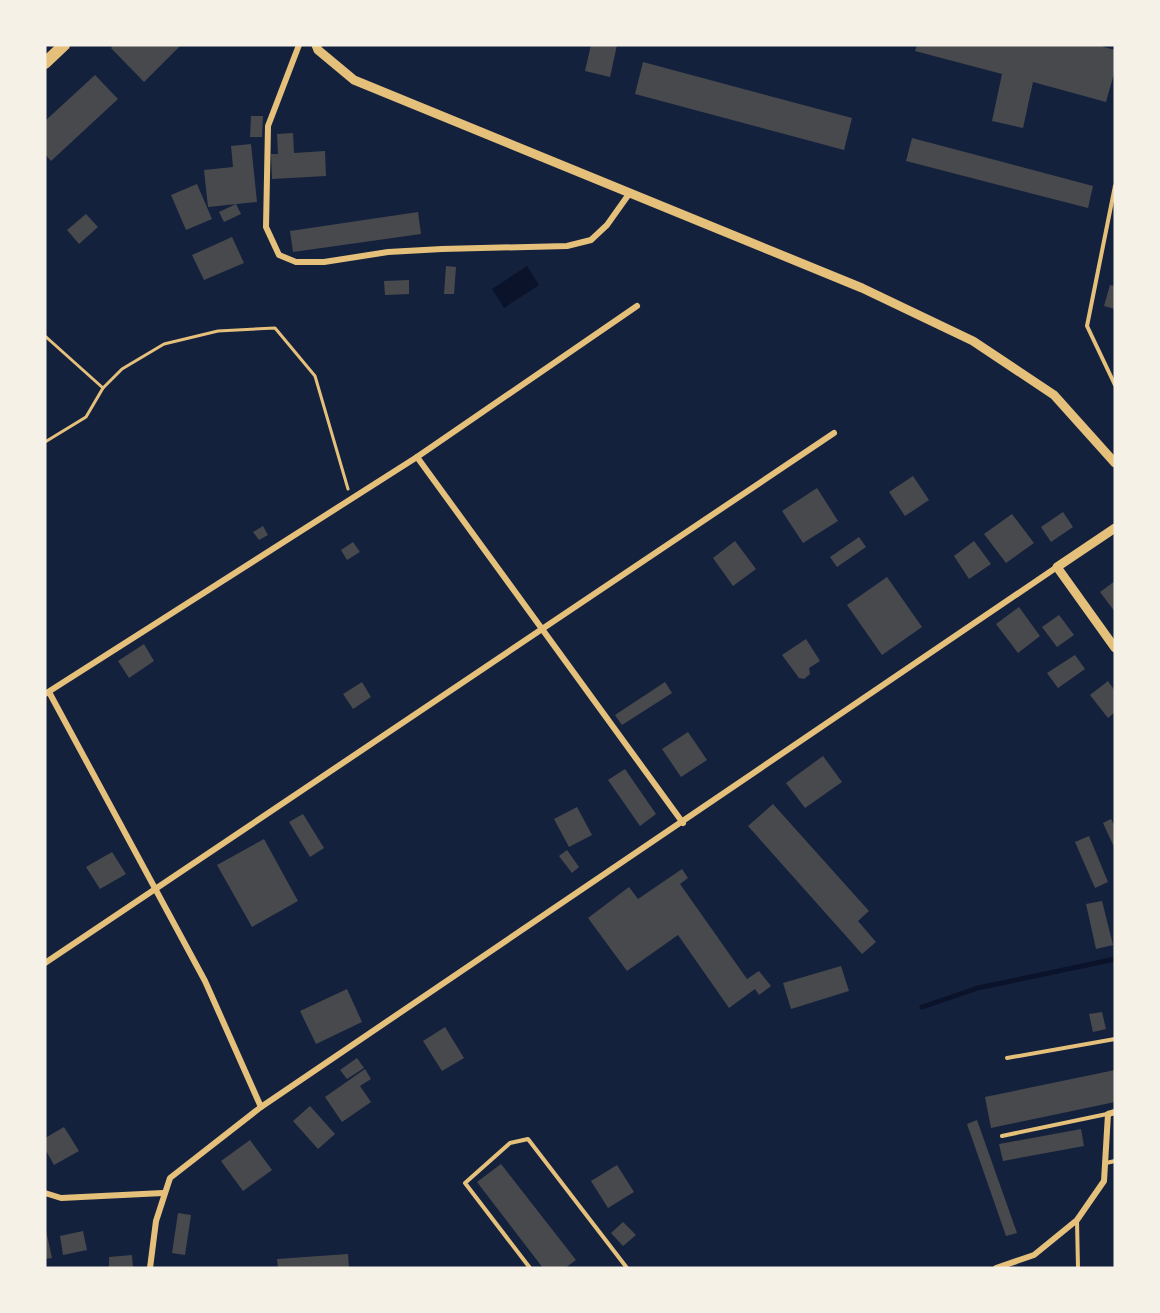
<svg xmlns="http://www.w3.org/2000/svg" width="1160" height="1313" font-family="'Open Sans',sans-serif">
	<rect width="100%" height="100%" fill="#14213d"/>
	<polygon fill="#0b132b" points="527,266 539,285 504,308 492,289"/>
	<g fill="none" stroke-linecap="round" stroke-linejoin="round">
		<polyline stroke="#0b132b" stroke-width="5" points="922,1007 978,988 1115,959"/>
	</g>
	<g fill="#48494c">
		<polygon points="114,45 181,45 144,82 111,48"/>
		<polygon points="591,45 617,45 610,77 585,71"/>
		<polygon points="917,45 1097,45 1115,50 1115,70 1106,102 1033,82 1023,128 992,121 1002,74 915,51"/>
		<polygon points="643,62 852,118 844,150 635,94"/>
		<polygon points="95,75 118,99 51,161 45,154 45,121"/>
		<polygon points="251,116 263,116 262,137 250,137"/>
		<polygon points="293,133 294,153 325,151 326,176 272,179 271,154 278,154 277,134"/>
		<polygon points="912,138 1093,186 1088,208 906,161"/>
		<polygon points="251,144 257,202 208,207 204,170 233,167 231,146"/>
		<polygon points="197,184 212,219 186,230 171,195"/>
		<polygon points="236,204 241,214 224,222 219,212"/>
		<polygon points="418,212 421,234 293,252 290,231"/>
		<polygon points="86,214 98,227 79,244 67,230"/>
		<polygon points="232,237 244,263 204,280 192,255"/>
		<polygon points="446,266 456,267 454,294 444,294"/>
		<polygon points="409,280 409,294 385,295 384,281"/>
		<polygon points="1110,285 1115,286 1115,309 1104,306"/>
		<polygon points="913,476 929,500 905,516 889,492"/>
		<polygon points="817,488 838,521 803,543 782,511"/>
		<polygon points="1063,512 1073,527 1051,542 1041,527"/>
		<polygon points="1012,514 1034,543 1006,563 984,534"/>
		<polygon points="263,526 268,535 259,540 253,532"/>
		<polygon points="859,537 866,547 837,567 830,557"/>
		<polygon points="735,541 756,569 733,586 713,558"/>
		<polygon points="974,541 991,564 969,579 954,556"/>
		<polygon points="353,542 360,552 347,560 341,550"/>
		<polygon points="887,577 922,627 882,655 847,605"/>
		<polygon points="1115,581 1115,612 1100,592"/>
		<polygon points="1019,607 1040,636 1018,653 996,624"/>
		<polygon points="1059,615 1074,635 1057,647 1042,627"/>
		<polygon points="806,639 820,661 809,668 810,674 804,679 799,678 782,655"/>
		<polygon points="144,644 154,661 129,678 118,661"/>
		<polygon points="1075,655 1085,669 1058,688 1047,673"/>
		<polygon points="1108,681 1115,691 1115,712 1108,718 1090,695"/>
		<polygon points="362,682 371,697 353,709 343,694"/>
		<polygon points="665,682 672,693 622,725 615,715"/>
		<polygon points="688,732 707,760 681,777 662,749"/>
		<polygon points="823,756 842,782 805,808 786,783"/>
		<polygon points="625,769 656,814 640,826 608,780"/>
		<polygon points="773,804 869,911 858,921 876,942 862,954 748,826"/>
		<polygon points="577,807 592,835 569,847 554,819"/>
		<polygon points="303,814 324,848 310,857 289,822"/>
		<polygon points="1111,819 1115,827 1115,849 1103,823"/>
		<polygon points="1089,836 1108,882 1095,888 1075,842"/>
		<polygon points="264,839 298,901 252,927 217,865"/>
		<polygon points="567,850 579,867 572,873 559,856"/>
		<polygon points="112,852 126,874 100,889 86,867"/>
		<polygon points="682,869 688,878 680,884 747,979 759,971 771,986 759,995 755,989 729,1008 678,935 627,971 588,918 629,887 638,899"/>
		<polygon points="1102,901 1113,945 1096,949 1086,904"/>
		<polygon points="841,966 849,991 791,1009 783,983"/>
		<polygon points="347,989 362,1022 316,1044 300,1011"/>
		<polygon points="1102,1012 1106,1029 1093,1032 1089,1014"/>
		<polygon points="445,1027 464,1058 442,1071 423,1041"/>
		<polygon points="357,1058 364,1068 347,1079 340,1070"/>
		<polygon points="365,1069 371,1079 360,1086 371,1102 342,1122 325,1097"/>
		<polygon points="1115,1070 1115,1102 991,1128 985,1097"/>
		<polygon points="310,1106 335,1134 318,1149 293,1121"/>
		<polygon points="977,1120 1017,1233 1006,1236 967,1124"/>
		<polygon points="64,1127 79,1151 54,1165 45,1149 45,1138"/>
		<polygon points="1081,1129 1084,1146 1003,1161 999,1144"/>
		<polygon points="250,1140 272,1170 243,1191 221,1161"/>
		<polygon points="501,1164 576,1260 565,1268 543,1268 477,1182"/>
		<polygon points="617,1165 634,1192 608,1208 591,1181"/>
		<polygon points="178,1213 191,1215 185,1255 172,1253"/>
		<polygon points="623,1222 636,1235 623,1246 611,1233"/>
		<polygon points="45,1226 52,1258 45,1259"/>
		<polygon points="83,1231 87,1250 63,1255 60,1236"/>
		<polygon points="348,1254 349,1268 278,1268 277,1259"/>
		<polygon points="132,1255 133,1268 109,1268 109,1257"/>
	</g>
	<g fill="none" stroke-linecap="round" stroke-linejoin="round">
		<g stroke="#e5c07b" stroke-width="3">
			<polyline points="45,336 103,388"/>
			<polyline points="45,442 86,417 103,388 122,369 164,344 218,331 275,328 315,376 348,489"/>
		</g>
		<g stroke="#e5c07b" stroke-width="4">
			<polyline points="1115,186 1087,326 1115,385"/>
			<polyline points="1007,1058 1115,1039"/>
			<polyline points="1002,1136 1107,1114"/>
			<polyline points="1106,1163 1115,1161"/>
			<polyline points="1077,1221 1078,1268"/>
			<polyline points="530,1268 465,1183 510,1143 528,1139 627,1268"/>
		</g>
		<g stroke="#e5c07b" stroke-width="6">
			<polyline points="299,45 268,126 266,227 279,255 296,262 324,262 388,252 442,249 567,246 591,240 607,225 629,194"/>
			<polyline points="417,457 683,823"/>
			<polyline points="49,692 205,981 261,1107"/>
			<polyline points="45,694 417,457 637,306"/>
			<polyline points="45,963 834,433"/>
			<polyline points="45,1193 61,1198 163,1193"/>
			<polyline points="150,1268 156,1221 170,1178 261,1107 1057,567"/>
			<polyline points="996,1268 1034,1255 1077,1220 1104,1181 1108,1114 1115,1112"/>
		</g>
		<g stroke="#e5c07b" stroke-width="9">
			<polyline points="316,45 318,50 354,80 862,288 973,341 1054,395 1115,463"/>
			<polyline points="1115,528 1057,567 1115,648"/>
		</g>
		<polyline stroke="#e5c07b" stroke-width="12" points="45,63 64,45"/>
	</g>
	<rect width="1160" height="1313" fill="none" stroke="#f6f1e7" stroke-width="93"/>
</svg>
